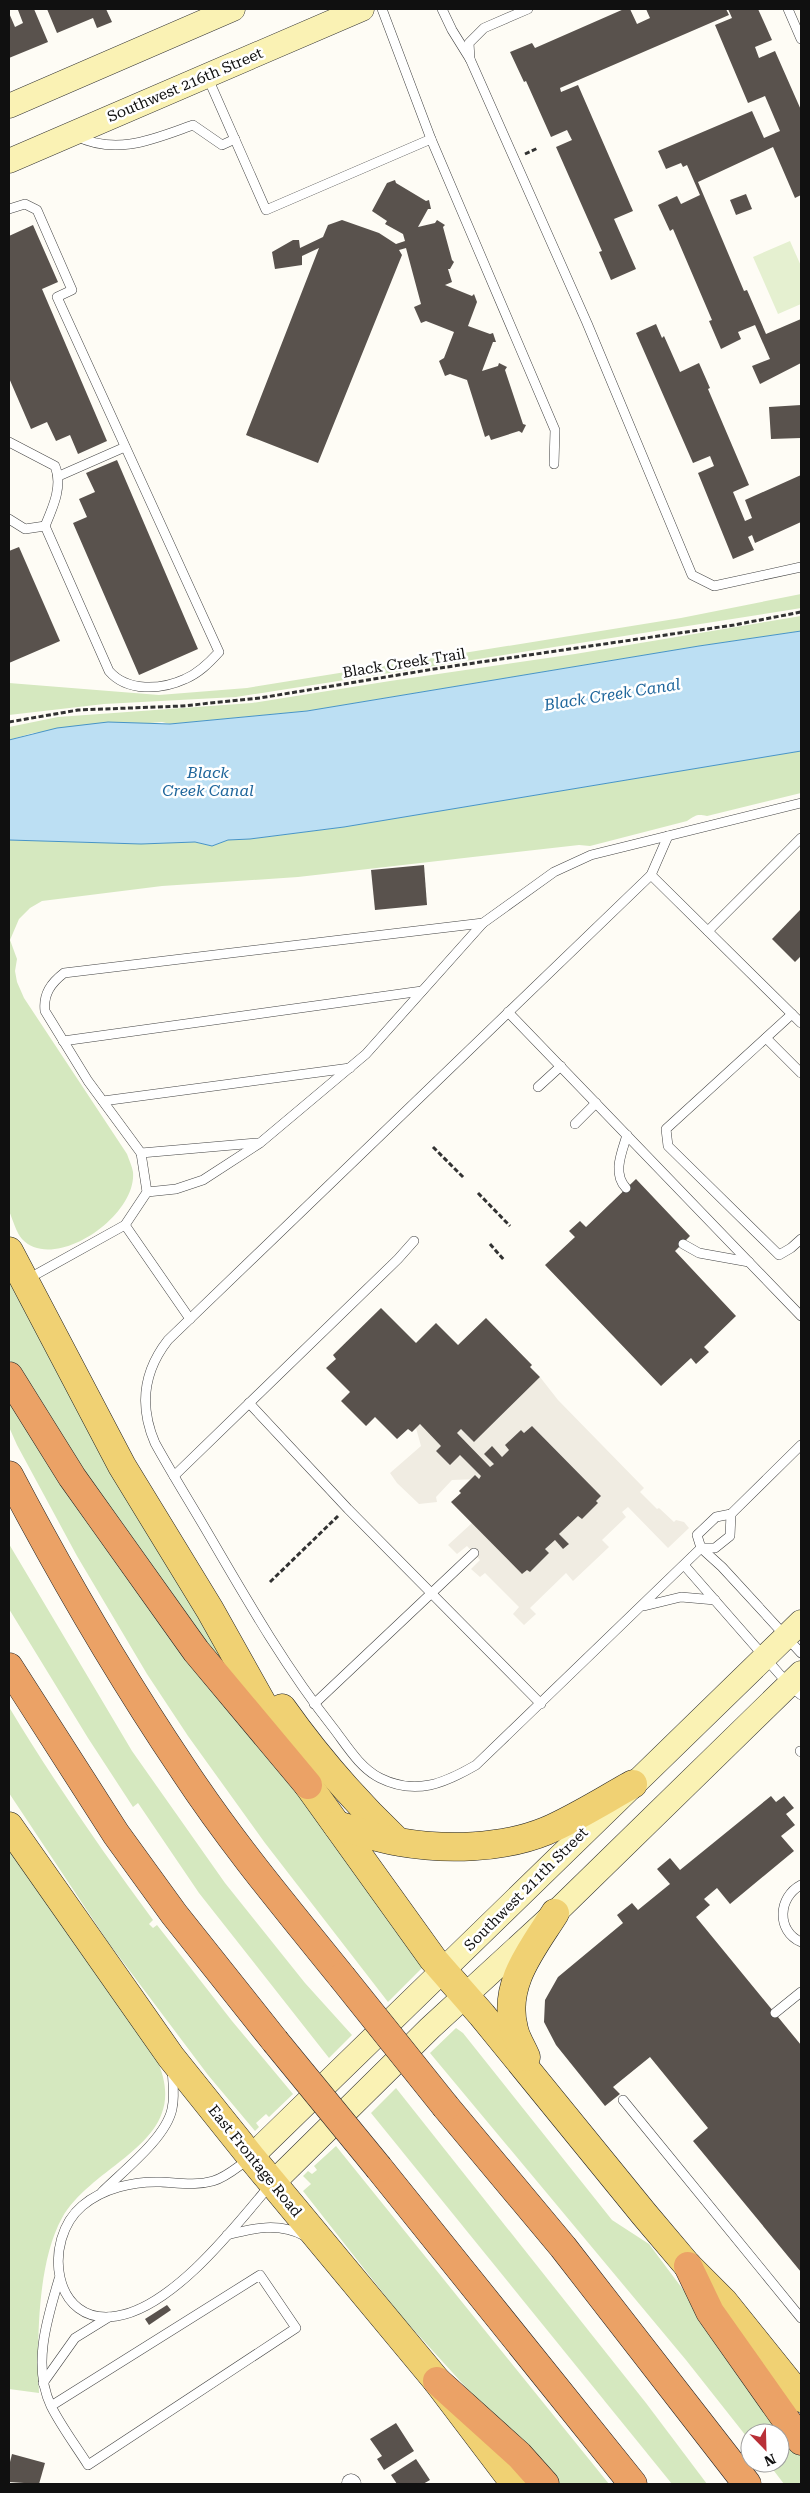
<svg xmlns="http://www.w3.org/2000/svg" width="810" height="2493" font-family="'Roboto Serif',serif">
	<rect width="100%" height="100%" fill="#fefcf5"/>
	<g fill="#d5e8bf">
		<polygon points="801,594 801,608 789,610 236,697 104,704 9,715 9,683 159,695 247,688 681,618"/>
		<polygon points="801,616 801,631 699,646 307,711 170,724 162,722 33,733 9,740 9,727 58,717 252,703 390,681 575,654"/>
		<path d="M 801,751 L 801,793 L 707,816 C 697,814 696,815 687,821 L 590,846 L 579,845 L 298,877 L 162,886 L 42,901 L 30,908 L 19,919 L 10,940 L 17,959 L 15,971 L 17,982 L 24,998 L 127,1154 C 129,1160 132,1166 133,1172 C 137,1217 53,1273 22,1239 C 16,1232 13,1220 9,1211 L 9,840 L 141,844 L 195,842 L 212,846 L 228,840 L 250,839 L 344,827 Z"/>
		<polygon points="9,1270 238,1680 194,1634 9,1359"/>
		<polygon points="9,1392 234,1711 373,1894 424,1966 388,2002 265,1843 188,1736 147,1674 77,1556 17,1445 9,1427"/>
		<polygon points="9,1544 132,1751 225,1883 305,1983 352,2035 329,2058 199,1893 138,1803 133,1807 88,1738 9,1609"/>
		<path d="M 9,1707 C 53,1780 102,1851 153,1920 L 149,1924 L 153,1928 L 157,1925 L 232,2021 L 293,2094 L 269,2117 L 266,2114 L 256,2123 L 259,2127 L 255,2131 L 208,2075 L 108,1942 L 9,1793 Z"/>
		<path d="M 9,1849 L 156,2058 C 196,2142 95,2160 62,2218 C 37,2263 37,2342 39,2393 L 9,2389 Z"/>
		<polygon points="456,2028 463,2033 612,2220 649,2244 720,2339 801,2457 801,2484 784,2484 768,2463 780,2463 780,2433 750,2433 750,2441 686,2360 430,2053"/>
		<polygon points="396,2088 646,2403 707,2484 672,2484 371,2113"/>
		<polygon points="336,2146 609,2484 554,2484 402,2317 303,2191 311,2184 303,2176 308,2171 312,2174 317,2170 314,2166"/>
	</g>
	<polygon fill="#e5f0d0" points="790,241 801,266 801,304 778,314 753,257"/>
	<polygon fill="#f0ece2" points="540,1377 558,1400 644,1488 640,1492 657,1509 659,1508 674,1522 676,1520 684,1522 689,1528 668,1548 628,1507 622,1512 626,1517 602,1540 609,1547 573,1581 566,1573 530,1608 536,1614 524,1625 513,1614 519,1607 485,1573 480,1577 471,1569 480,1560 467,1546 457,1554 448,1545 472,1523 522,1574 527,1570 530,1572 549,1553 545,1549 555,1540 563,1549 568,1545 559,1534 578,1516 582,1519 598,1503 596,1501 601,1496 532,1426 524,1433 521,1430 505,1445 509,1450 502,1457 491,1446 484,1454 494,1464 479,1479 452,1480 436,1497 437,1502 419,1504 397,1483 390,1473 421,1446 416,1428 420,1424 436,1440 450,1426 457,1433 461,1429 474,1442"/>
	<polygon fill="#bcdff3" stroke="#4794c6" points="801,631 801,751 344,827 250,839 228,840 212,846 195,842 141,844 9,840 9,740 57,728 108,722 170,724 307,711 699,646"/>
	<g fill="#59524d">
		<polygon points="20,9 34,9 48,42 9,58 9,13 15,27 23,23 18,10"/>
		<polygon points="47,9 106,9 112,22 97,28 93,18 57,33"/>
		<polygon points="624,9 630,9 637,24 650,18 646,9 726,9 729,15 560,88 561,92 578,85 633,211 614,219 636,269 611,280 599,252 602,251 556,147 572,140 567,130 551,137 526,81 524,82 510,52 532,43 535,48"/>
		<polygon points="728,9 758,9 772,40 755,47 759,58 775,51 801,110 801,195 795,198 773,147 698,182 744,291 747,290 766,334 801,319 801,363 760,384 752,366 770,359 755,325 738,332 741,339 721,349 709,321 712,320 673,229 670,231 658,205 677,196 681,204 700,195 687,165 683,167 681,163 666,169 658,151 752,111 764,138 780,131 765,96 748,103 715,25 732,18"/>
		<polygon points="395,180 396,183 426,201 429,200 431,209 428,209 418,227 435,223 437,220 445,225 443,227 452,260 454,262 450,269 448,269 452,282 445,285 472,296 474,294 477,302 468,326 490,334 493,333 496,342 493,342 482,371 498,366 499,363 507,367 505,370 523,424 526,425 522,433 519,431 491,440 489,435 485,437 467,380 450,374 445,376 439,361 444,358 454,332 426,321 421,323 414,307 421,304 406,248 399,250 402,255 318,463 246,435 319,248 302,256 302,265 275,269 272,252 293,240 299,240 300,248 323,237 328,225 342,220 379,233 396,244 405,241 403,234 385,224 387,221 372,211 387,183"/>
		<polygon points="746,194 752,209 736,215 730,200"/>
		<polygon points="33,225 58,282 42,289 107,441 78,454 70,435 56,441 47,422 31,429 9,378 9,236"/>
		<polygon points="656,324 662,338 664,336 680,372 699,363 710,388 708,389 749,485 733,492 745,521 752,518 745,500 801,475 801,522 755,543 752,535 748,537 754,550 733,559 698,473 714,466 710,456 693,463 636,333"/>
		<polygon points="801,405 801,438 771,439 769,407"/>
		<polygon points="117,460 198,649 139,675 73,523 87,517 79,499 95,492 86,473"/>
		<polygon points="19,547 60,641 9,663 9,551"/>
		<polygon points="424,865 427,905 375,910 371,870"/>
		<polygon points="801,909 801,956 795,962 772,939"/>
		<polygon points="636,1179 690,1236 675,1251 736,1316 704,1347 709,1352 696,1364 691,1358 661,1386 545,1265 575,1237 569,1231 580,1221 586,1227"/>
		<polygon points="381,1308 416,1343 436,1323 458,1345 486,1318 532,1365 530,1367 540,1377 474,1442 461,1429 457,1433 490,1467 494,1464 484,1454 492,1446 502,1457 509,1450 505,1445 521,1430 524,1433 532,1426 601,1496 596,1501 598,1503 582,1519 578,1516 559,1534 569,1544 563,1549 555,1540 545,1549 549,1553 530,1572 527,1570 522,1574 451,1502 461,1493 459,1491 475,1475 479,1479 481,1476 460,1455 450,1465 436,1451 441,1446 420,1424 412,1432 408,1429 397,1439 375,1417 366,1426 341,1401 350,1392 326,1368 336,1359 333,1355"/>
		<polygon points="771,1796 776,1802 784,1796 794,1808 786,1814 795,1825 781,1836 794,1851 730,1904 717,1888 704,1899 710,1905 696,1917 801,2045 801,2272 693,2141 708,2128 650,2057 613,2087 620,2094 605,2106 556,2045 544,2022 545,2000 558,1977 623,1923 617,1915 632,1903 638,1910 670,1884 657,1869 670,1858 680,1870"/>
		<polygon points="167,2305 171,2310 149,2325 145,2319"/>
		<polygon points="396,2423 414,2451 384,2470 377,2459 382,2456 370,2439"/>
		<polygon points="12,2454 45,2463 39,2484 9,2482 9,2466"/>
		<polygon points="416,2459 430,2480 423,2484 397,2484 391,2475"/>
	</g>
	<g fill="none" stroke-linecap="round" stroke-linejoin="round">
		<defs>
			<g id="service">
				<polyline points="382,9 431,139 555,430 554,464"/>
				<polyline points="442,9 452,30 470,59"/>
				<polyline points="528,9 484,28 469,43 470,59 587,323 692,575 714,586 801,567"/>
				<polyline points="788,9 801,39"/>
				<polyline points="207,76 266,210 431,139"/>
				<path d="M 76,136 C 117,156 154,139 193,125 L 222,145 L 235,139"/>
				<path d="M 9,209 L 25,204 L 37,210 L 72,290 L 57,297 L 219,652 C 209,663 199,673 185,679 C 161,690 127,692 109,671 L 45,526 C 53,507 63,486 55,466 L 9,442"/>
				<polyline points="59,476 125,447"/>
				<polyline points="9,519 25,529 45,526"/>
				<path d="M 668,836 L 651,875 L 168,1340 C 143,1372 139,1406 155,1443 C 172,1474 191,1504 209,1535 C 248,1602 286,1668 334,1729 C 347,1746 360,1768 380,1778 C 416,1796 445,1783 476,1765 L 701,1548 L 715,1548 L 730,1536 L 731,1514"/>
				<polyline points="651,875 801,1023"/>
				<polyline points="708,931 801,838"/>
				<polyline points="508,1012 801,1316"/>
				<polyline points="792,1014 666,1129 668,1146 779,1255 791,1248 801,1239"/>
				<polyline points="766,1038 801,1073"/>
				<polyline points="63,1041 422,991"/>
				<polyline points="538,1087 561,1066"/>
				<polyline points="103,1101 350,1068"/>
				<polyline points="575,1124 596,1103"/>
				<polyline points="141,1153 257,1143"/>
				<path d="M 626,1188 C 612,1173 622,1152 627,1135"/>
				<polyline points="147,1192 176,1189 203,1180 260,1143 366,1054 483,923"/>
				<path d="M 125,1225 L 147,1192 L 141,1153 L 88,1081 L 45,1011 C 43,994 51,983 64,973 L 483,923 L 554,872 L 591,855 L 801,803"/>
				<polyline points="683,1244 699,1253 749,1262"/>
				<polyline points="26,1280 125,1225 190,1319"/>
				<polyline points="249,1403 348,1509 541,1704"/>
				<polyline points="801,1445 731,1514 716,1517 697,1535 701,1548 722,1567 801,1653"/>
				<polyline points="174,1476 398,1259 414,1241"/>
				<polyline points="684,1565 789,1685 801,1695"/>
				<polyline points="644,1606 681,1597 715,1600"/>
				<polyline points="314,1704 474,1553"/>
				<polyline points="800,1751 801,1752"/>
				<path d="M 801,1885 C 778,1897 776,1931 801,1942"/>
				<polyline points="775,2013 801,1992"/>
				<polyline points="623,2100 801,2318"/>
				<path d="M 249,2159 C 237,2167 227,2177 213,2181 C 195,2186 179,2183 161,2182 C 134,2181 103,2188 82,2206 C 42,2240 52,2327 117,2316 C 173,2307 235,2227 270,2185"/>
				<path d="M 102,2192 C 123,2171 166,2138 172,2109 C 175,2096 173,2083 172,2070"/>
				<path d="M 227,2235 C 254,2228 279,2222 305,2236"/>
				<polyline points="43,2383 75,2338 109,2317"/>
				<path d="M 51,2406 L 260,2275 L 296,2328 L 88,2465 C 76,2446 61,2426 51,2406 C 32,2366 47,2319 59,2279"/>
			</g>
			<polyline id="minor" points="351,2483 352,2484"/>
			<g id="secondary">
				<polyline points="9,106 233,9"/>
				<polyline points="9,161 362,9"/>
				<polyline points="251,2157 801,1622"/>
				<polyline points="273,2183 430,2028 555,1913 801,1673"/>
			</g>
			<g id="primary">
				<polyline points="9,1251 122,1466 210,1610 308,1785 433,1959 482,2015 644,2214 688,2266 724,2302 801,2398"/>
				<path d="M 282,1708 C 316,1756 353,1799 396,1840"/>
				<path d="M 337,1825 C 357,1831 378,1839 399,1842 C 445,1850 502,1849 546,1831 C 576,1818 604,1800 633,1784"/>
				<polyline points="9,1826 171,2057 251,2157 437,2381 515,2484"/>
				<path d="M 526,2057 C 522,2047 516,2039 514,2029 C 502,1984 533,1948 555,1913"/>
			</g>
			<g id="motorway">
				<polyline points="9,1376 72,1477 196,1651 308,1785"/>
				<path d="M 9,1475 C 62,1576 119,1674 183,1769 C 231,1842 287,1909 342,1977"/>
				<polyline points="9,1667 116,1834 174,1914 275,2041"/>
				<polyline points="446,2107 563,2247 747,2484"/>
				<polyline points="379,2168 633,2484"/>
				<polyline points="688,2266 710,2312 801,2441"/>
				<polyline points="437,2381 519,2455 545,2484"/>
			</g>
		</defs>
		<use href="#service" stroke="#434343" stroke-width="10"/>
		<use href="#minor" stroke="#434343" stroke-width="19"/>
		<use href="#secondary" stroke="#323232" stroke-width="25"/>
		<use href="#primary" stroke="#212121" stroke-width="29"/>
		<use href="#motorway" stroke="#212121" stroke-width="29"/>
		<g stroke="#323232" stroke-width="3" stroke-dasharray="5 2.5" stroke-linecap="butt">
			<polyline points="525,154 538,148"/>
			<polyline points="9,722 78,710 182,706 260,698 440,668 734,625 801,612"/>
			<polyline points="433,1147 464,1178"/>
			<polyline points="478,1193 510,1226"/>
			<polyline points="490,1244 504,1260"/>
			<polyline points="270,1582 338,1516"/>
		</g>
		<use href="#service" stroke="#fff" stroke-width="9"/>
		<use href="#minor" stroke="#fff" stroke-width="18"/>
		<use href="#secondary" stroke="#faf2b4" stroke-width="24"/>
		<use href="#primary" stroke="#f0d173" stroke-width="28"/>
		<use href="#motorway" stroke="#eba266" stroke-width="28"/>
		<defs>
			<g id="motorway-bridge">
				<polyline points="342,1977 446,2107"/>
				<polyline points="275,2041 379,2168"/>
			</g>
		</defs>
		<use href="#motorway-bridge" stroke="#212121" stroke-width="29" stroke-linecap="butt"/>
		<use href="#motorway-bridge" stroke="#eba266" stroke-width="28"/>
	</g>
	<g text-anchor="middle" stroke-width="5" stroke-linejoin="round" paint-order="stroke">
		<g font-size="15" fill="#101010" stroke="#fff">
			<text transform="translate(185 85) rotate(-23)" y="5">Southwest 216th Street</text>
			<text transform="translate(404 663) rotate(-9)" y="5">Black Creek Trail</text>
			<text transform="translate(526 1889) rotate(-45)" y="5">Southwest 211th Street</text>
			<text transform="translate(255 2161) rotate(51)" y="5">East Frontage Road</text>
		</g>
		<g font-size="16" font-style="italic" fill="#20679c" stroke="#fff">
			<text transform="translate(612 694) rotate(-9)" y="6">Black Creek Canal</text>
			<text x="208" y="778">Black<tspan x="208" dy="18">Creek Canal</tspan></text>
		</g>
	</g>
	<rect width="810" height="2493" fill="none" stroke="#101010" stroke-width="20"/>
	<g transform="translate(765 2448) rotate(157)"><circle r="24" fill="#ffffff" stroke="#9f9f9f"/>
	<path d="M0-4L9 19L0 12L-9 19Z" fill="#b93037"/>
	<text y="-8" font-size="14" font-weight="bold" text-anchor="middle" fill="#101010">N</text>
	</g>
</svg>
